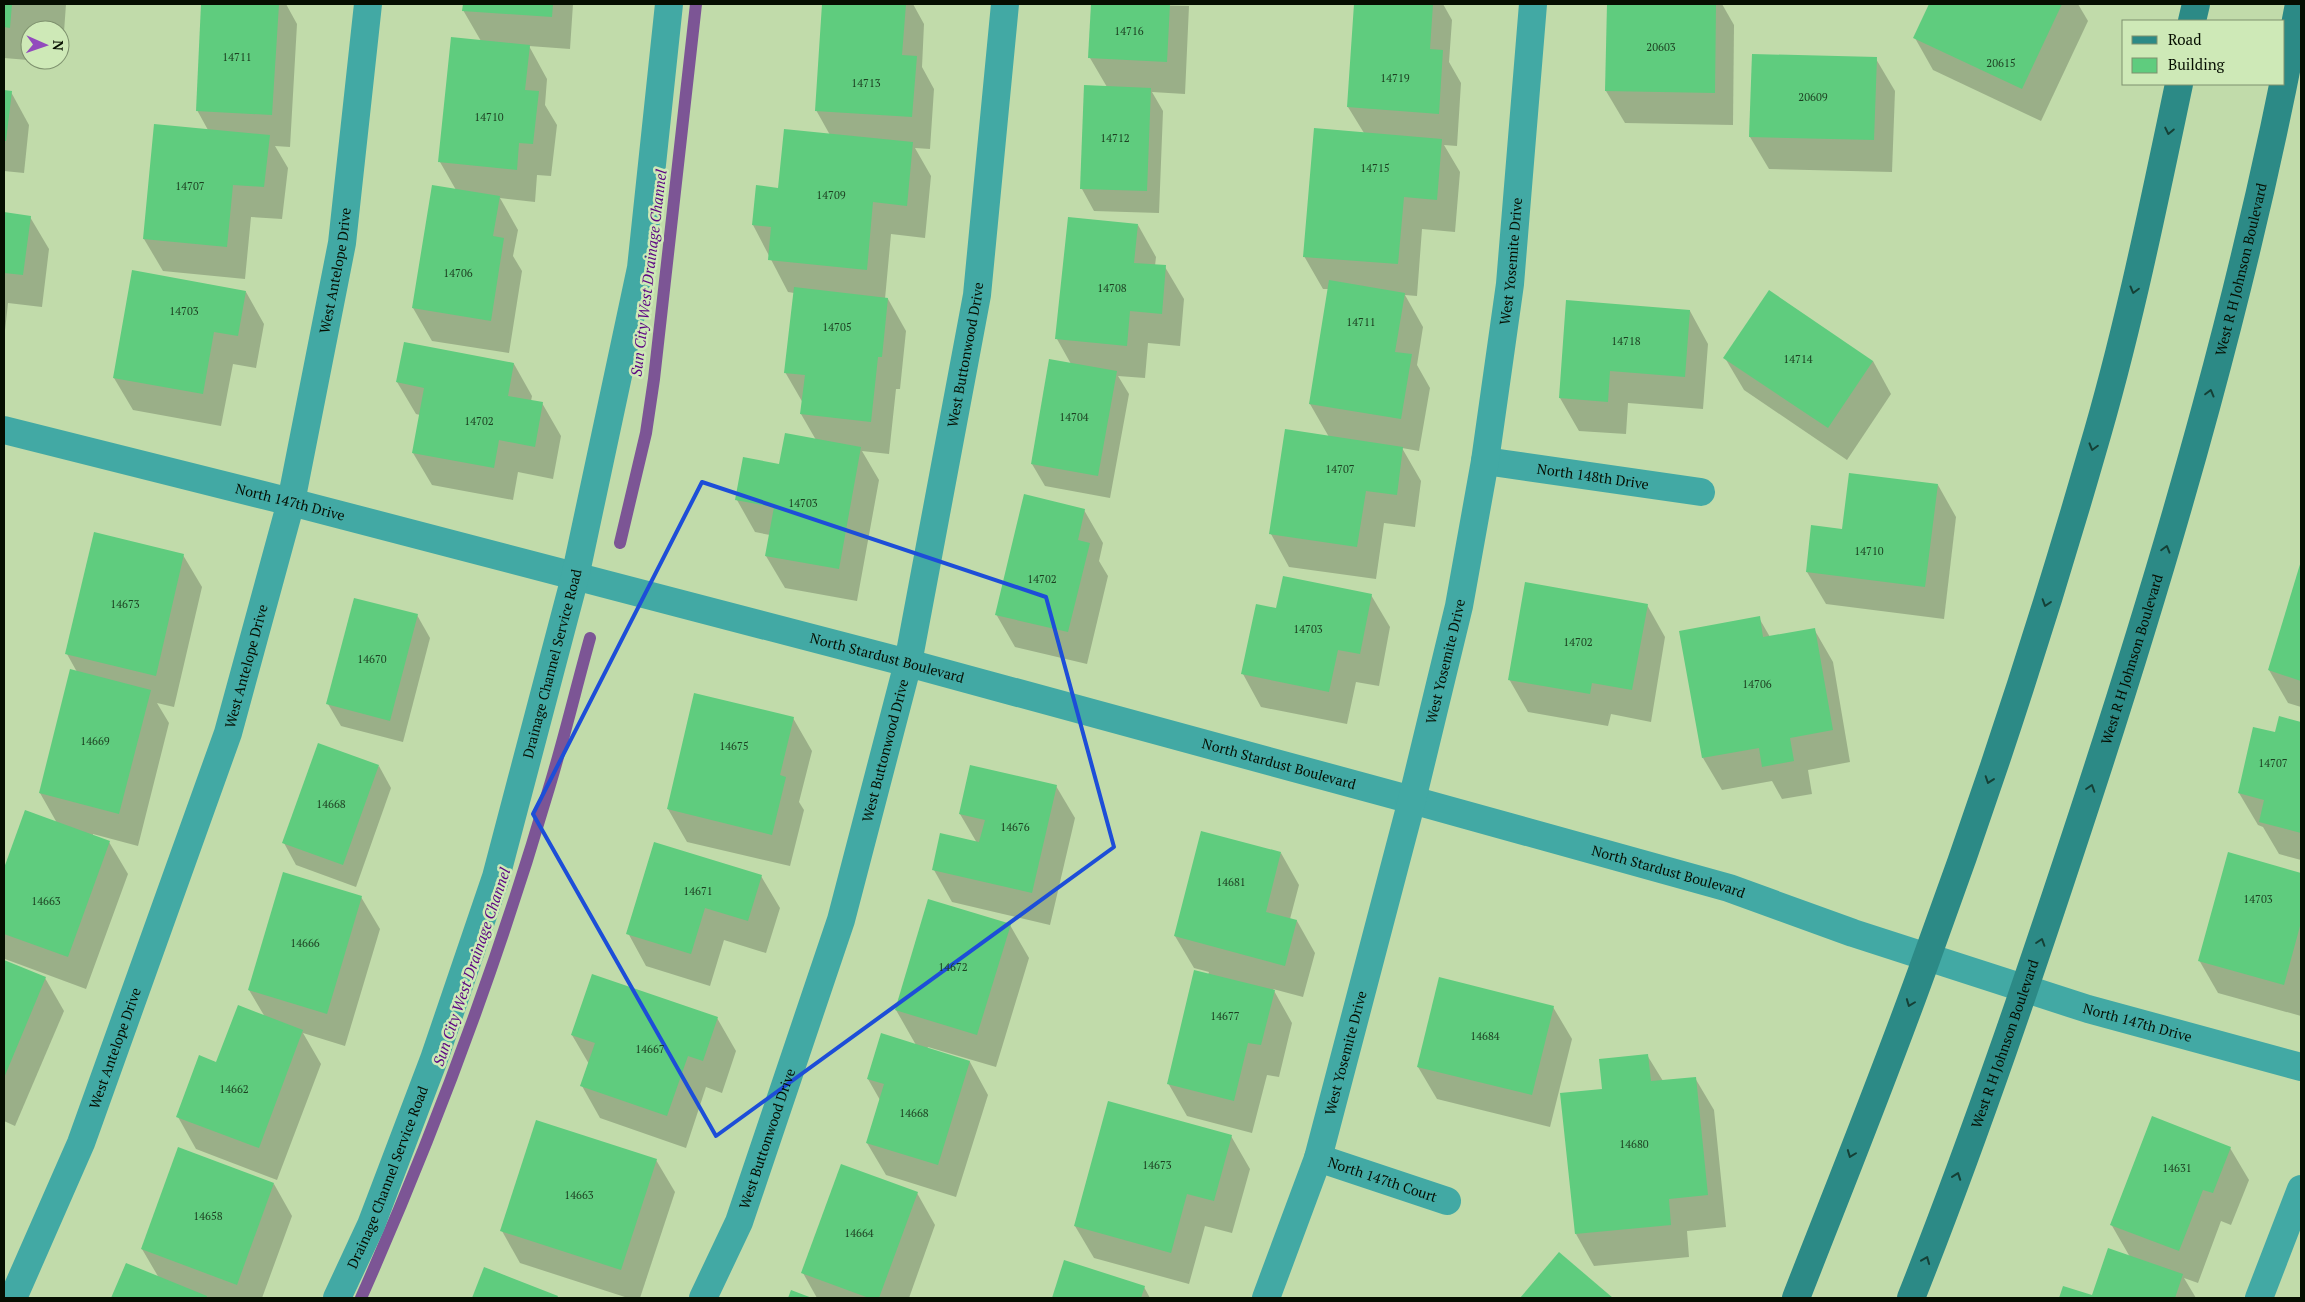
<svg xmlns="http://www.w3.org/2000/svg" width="2305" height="1302" font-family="'PT Serif',serif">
	<rect width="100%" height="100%" fill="#c1dbaa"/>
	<g fill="#0003">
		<polygon points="4,4 66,4 64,32 60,30 30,30 28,60 4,58"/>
		<polygon points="202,4 286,4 297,24 290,147 275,146 288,168 282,219 251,217 245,279 163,271 144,239 208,130 197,110"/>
		<polygon points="464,4 573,4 570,49 529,46 547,79 545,105 557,125 551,176 537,175 535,202 500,198 518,230 513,256 522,271 509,353 432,341 413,308 433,186 456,190 440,162 481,41 463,10"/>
		<polygon points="824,4 944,4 913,4 924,24 922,67 934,89 930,149 915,148 931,176 925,238 891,234 885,299 888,299 906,331 900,389 896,389 889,454 862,451 879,480 857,601 785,588 766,556 770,535 755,532 737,500 816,440 801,414 803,403 785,372 794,293 788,292 753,225 779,189 830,135 816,110"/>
		<polygon points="1092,4 1189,6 1185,94 1152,92 1163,111 1159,213 1094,211 1082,189 1107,87 1090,58"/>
		<polygon points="1355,4 1443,4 1452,20 1449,62 1461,83 1457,146 1444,145 1460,172 1455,232 1422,229 1417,296 1405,295 1423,327 1417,365 1430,388 1419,451 1402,448 1421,481 1415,527 1384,523 1376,579 1289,567 1271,534 1329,437 1310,404 1329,289 1323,289 1304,256 1364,133 1348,107"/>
		<polygon points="1608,4 1722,4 1734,25 1733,125 1625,123 1606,91"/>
		<polygon points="1930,4 2078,4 2088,21 2041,121 1933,70 1915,38"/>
		<polygon points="1876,59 1895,91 1892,172 1769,169 1750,137"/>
		<polygon points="4,91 11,92 29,125 24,173 4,171"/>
		<polygon points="4,214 30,217 49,249 42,307 8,303 4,340"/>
		<polygon points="1138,225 1156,257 1155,266 1165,267 1184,299 1180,346 1148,343 1145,378 1118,376 1129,394 1110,498 1045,486 1032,464 1071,364 1057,339"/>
		<polygon points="246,292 264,324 256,368 233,364 221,426 133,410 114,378"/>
		<polygon points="1568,302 1690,311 1708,344 1703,409 1628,403 1626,434 1579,431 1560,398"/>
		<polygon points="1725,358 1873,361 1891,394 1847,460 1744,390"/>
		<polygon points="514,364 532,396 531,401 542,403 561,436 553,479 518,472 513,500 432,485 413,453 420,415 416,414 397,382"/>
		<polygon points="1938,485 1956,517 1944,619 1826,604 1807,572 1843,531"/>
		<polygon points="1084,510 1103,543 1099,561 1108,576 1087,664 1015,647 996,614"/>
		<polygon points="183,555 202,587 174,707 157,703 169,723 138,846 93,834 93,836 109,842 128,874 86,989 5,959 4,961 4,871 26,811 57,823 40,793 77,672 67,654"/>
		<polygon points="2301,564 2301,707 2288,703 2269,670"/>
		<polygon points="1371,595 1390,627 1379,686 1356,682 1347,724 1261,707 1243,674 1277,609"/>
		<polygon points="1647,605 1665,637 1651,722 1611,714 1608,726 1528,712 1509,679"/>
		<polygon points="417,615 430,638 403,742 341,726 328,704"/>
		<polygon points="1759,618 1770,637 1814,629 1833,662 1850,762 1808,770 1812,794 1782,799 1772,781 1722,790 1703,758"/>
		<polygon points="793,718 812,751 799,802 804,810 790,866 687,842 668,809"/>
		<polygon points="2280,718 2301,723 2301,860 2279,854 2263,827 2258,825 2239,793 2276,734"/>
		<polygon points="379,766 391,788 356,887 296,865 284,843"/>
		<polygon points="971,766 1056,786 1075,818 1050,925 952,902 934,870 977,843 960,814"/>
		<polygon points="1281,853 1299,885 1290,919 1297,921 1315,953 1303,997 1273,989 1292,1023 1279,1077 1267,1075 1252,1133 1187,1116 1168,1083 1209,972 1194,968 1175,936"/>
		<polygon points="2229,853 2301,874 2301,1016 2218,993 2199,960"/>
		<polygon points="761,876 780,908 766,953 724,940 710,986 646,966 628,933"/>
		<polygon points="361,897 380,929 345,1046 303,1033 321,1064 277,1180 196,1149 178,1117 217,1063 265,1017 249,990"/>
		<polygon points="929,901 1010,925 1029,958 996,1067 928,1047 927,1049 970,1062 988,1095 956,1197 886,1175 867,1143 880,1100 868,1079 916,1045 896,1010"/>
		<polygon points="4,961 45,978 64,1011 15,1126 4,1121"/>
		<polygon points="1553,1007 1572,1039 1550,1127 1437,1099 1418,1067"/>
		<polygon points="717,1018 736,1051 722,1093 706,1087 686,1148 600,1118 582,1086 589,1064 572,1035"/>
		<polygon points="1647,1055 1663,1081 1695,1078 1714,1110 1726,1227 1687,1231 1689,1257 1594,1266 1576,1234 1603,1090"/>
		<polygon points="1231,1136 1250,1169 1232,1233 1205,1226 1189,1284 1094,1258 1075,1226"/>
		<polygon points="2230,1148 2249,1180 2231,1225 2221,1221 2198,1283 2184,1278 2196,1298 2061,1298 2064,1288 2092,1297 2130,1257 2111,1224"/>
		<polygon points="656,1160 675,1192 640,1298 628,1298 520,1263 502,1231"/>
		<polygon points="274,1184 292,1216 262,1298 112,1298 126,1264 159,1278 142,1249"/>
		<polygon points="917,1193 935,1225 909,1298 817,1298 803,1273"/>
		<polygon points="1559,1254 1611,1298 1521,1298"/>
		<polygon points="1065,1262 1144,1287 1150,1298 1053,1298"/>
		<polygon points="485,1268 557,1297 557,1298 473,1298"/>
	</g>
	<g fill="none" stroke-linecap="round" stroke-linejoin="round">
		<g stroke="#7c5595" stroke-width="12">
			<polyline points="620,543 646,433 654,379 696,4"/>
			<path d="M 361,1298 C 434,1133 498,962 549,788 C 564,739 576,688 590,638"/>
		</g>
	</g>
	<g fill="#5fcc7e">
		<polygon points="4,4 12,4 10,28 4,27"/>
		<polygon points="201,4 279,4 272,115 196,111"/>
		<polygon points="463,4 553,4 552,17 462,11"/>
		<polygon points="822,4 906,4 902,55 917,56 912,117 815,111"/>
		<polygon points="1091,4 1170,4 1167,62 1088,58"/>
		<polygon points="1354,4 1433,4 1430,49 1443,50 1439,114 1347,107"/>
		<polygon points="1607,4 1716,4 1715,93 1605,91"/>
		<polygon points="1929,4 2062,4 2022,89 1913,38"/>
		<polygon points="451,37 530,45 525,90 539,91 533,144 519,143 517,170 438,162"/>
		<polygon points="1752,54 1877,57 1874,140 1749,137"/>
		<polygon points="1084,85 1151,88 1147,191 1080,189"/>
		<polygon points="4,90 12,91 6,141 4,141"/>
		<polygon points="154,124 270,135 264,187 233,185 227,247 143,239"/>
		<polygon points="1314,128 1442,139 1437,200 1404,197 1398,264 1303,257"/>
		<polygon points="784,129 913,142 907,206 873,202 867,270 768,260 771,227 752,225 756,185 778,188"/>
		<polygon points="432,185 500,196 493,236 504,238 491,321 412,308"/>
		<polygon points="4,212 31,216 23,275 4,273"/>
		<polygon points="1068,217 1138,224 1134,263 1166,265 1162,314 1130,311 1127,346 1055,339"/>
		<polygon points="132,270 246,291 238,336 214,332 203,394 113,378"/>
		<polygon points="1329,280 1405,293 1395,352 1412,354 1401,419 1309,404"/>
		<polygon points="794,287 888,298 882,357 878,357 871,422 800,414 805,375 784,373"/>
		<polygon points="1769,290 1873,361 1828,428 1723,358"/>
		<polygon points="1566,300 1690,310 1685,377 1610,371 1608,402 1559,398"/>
		<polygon points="404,342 514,363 508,396 543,402 535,447 499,440 494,468 412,453 424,388 396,382"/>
		<polygon points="1049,359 1117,371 1098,476 1031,464"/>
		<polygon points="1285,429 1403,447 1397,495 1366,491 1357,547 1269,534"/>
		<polygon points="785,433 861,447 839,569 765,556 774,507 735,500 743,457 779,464"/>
		<polygon points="1849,473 1938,484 1925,587 1806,572 1811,525 1842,529"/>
		<polygon points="1024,494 1085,509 1078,540 1090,543 1068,632 995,615"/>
		<polygon points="94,532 184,554 156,676 65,654"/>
		<polygon points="2301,561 2301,681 2268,670"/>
		<polygon points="1283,576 1372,594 1360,654 1338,650 1329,692 1241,674 1256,604 1276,608"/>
		<polygon points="1525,582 1648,604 1632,690 1592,683 1590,694 1508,680"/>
		<polygon points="354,598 418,614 390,721 326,704"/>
		<polygon points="1760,616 1763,637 1815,628 1833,730 1790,738 1794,761 1762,767 1759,748 1702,758 1679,631"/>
		<polygon points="70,669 151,690 119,814 39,793"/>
		<polygon points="694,693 794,717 780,775 786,777 772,835 667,809"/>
		<polygon points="2279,716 2301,722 2301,833 2259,822 2264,800 2238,793 2253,727 2275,732"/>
		<polygon points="318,743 379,765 343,865 282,843"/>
		<polygon points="970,765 1057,785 1032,893 932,870 940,833 979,842 985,820 959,814"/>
		<polygon points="25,810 110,841 68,957 4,934 4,868"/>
		<polygon points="1201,831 1281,852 1266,912 1297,920 1285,966 1174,936"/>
		<polygon points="654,842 762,875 748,921 705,908 691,954 626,934"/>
		<polygon points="2228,852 2301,873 2301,927 2300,926 2284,985 2198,961"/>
		<polygon points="283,872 362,896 327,1014 248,990"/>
		<polygon points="928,899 1011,924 977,1035 895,1010"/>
		<polygon points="4,960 46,977 4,1078"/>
		<polygon points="1194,970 1275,990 1261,1045 1248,1043 1234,1101 1167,1084"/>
		<polygon points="592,974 718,1017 703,1061 688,1056 667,1116 580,1086 595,1043 571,1035"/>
		<polygon points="1439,977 1554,1006 1532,1095 1417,1067"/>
		<polygon points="238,1005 303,1030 259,1148 176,1117 199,1055 216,1062"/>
		<polygon points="881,1033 970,1061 938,1165 866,1143 884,1084 867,1079"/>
		<polygon points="1648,1054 1651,1081 1696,1077 1708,1195 1669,1199 1671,1225 1575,1234 1560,1093 1602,1089 1599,1059"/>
		<polygon points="1108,1101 1232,1135 1214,1201 1187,1194 1171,1253 1074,1226"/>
		<polygon points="2152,1116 2231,1147 2213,1193 2203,1190 2179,1251 2110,1225"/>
		<polygon points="536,1120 657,1159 621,1270 500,1231"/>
		<polygon points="178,1147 274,1183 237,1285 141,1249"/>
		<polygon points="841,1164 918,1192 879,1298 869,1298 801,1273"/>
		<polygon points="2108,1248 2183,1274 2175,1298 2059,1298 2063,1286 2092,1295"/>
		<polygon points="1559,1252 1613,1298 1520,1298"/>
		<polygon points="1064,1260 1145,1286 1141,1298 1052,1298"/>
		<polygon points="126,1263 207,1296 206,1298 111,1298"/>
		<polygon points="484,1267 558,1296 557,1298 472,1298"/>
		<polygon points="791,1290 812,1298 788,1298"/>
	</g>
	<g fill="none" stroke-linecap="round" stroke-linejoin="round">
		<g stroke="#42a9a4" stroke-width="28">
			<path id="s1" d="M 4,430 L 291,502 L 908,663 L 1412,800 L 1729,888 L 1853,933 L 2088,1009 L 2301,1067"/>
			<path id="s2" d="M 1485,461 L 1701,492"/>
			<path id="s3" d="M 1318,1158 L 1447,1201"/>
			<path id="s4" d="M 13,1298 L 81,1143 L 228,733 L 291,502 L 342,243 L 368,4"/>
			<path id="s5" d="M 337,1298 L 371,1225 L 434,1059 L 496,877 L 575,577 L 641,268 L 669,4"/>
			<path id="s6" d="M 703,1298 L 739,1222 L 841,920 L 908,663 L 977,295 L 1005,4"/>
			<path id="s7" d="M 1266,1298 L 1318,1158 L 1412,800 L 1459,606 L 1485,461 L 1510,284 L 1533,4"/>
			<polyline points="2259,1298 2301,1189"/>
		</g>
		<g stroke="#2c8a86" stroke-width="28">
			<polyline points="2192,21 2196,4"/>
			<path d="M 1796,1298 C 1840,1185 1886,1072 1927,957 C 1988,791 2043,622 2092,452 C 2128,331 2153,207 2179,84"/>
			<path id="s8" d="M 1911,1298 C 1976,1134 2033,966 2088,798 C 2173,538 2249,274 2299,4"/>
		</g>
	</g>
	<defs><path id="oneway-chevron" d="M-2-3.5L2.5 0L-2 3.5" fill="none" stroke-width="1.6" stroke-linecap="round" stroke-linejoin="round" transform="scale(1.25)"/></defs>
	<g stroke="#154036">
		<use href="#oneway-chevron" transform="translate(2169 131) rotate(102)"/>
		<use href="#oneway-chevron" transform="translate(2134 290) rotate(105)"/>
		<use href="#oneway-chevron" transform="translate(2210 393) rotate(-75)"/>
		<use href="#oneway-chevron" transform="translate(2093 447) rotate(106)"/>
		<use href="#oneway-chevron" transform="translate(2166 549) rotate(-74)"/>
		<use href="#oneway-chevron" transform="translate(2046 603) rotate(108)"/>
		<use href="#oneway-chevron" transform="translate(1989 780) rotate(109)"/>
		<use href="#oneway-chevron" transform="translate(2091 788) rotate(-72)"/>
		<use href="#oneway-chevron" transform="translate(2041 942) rotate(-72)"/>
		<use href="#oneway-chevron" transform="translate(1910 1003) rotate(111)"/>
		<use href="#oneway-chevron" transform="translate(1851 1154) rotate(111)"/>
		<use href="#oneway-chevron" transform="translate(1957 1176) rotate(-70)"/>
		<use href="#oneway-chevron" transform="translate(1926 1260) rotate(-68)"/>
	</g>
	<path fill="none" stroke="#1d4ed8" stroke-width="4" stroke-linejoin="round" d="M 702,482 L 1046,597 L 1114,847 L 716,1136 L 533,814 Z"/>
	<g text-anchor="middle" stroke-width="5" stroke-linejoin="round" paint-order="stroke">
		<g font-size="11" fill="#1c3e20">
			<text x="1129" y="35">14716</text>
			<text x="1661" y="51">20603</text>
			<text x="237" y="61">14711</text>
			<text x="2001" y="67">20615</text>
			<text x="1395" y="82">14719</text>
			<text x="866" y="87">14713</text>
			<text x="1813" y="101">20609</text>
			<text x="489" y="121">14710</text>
			<text x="1115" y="142">14712</text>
			<text x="1375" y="172">14715</text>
			<text x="190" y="190">14707</text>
			<text x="831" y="199">14709</text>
			<text x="458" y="277">14706</text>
			<text x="1112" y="292">14708</text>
			<text x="184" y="315">14703</text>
			<text x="1361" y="326">14711</text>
			<text x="837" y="331">14705</text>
			<text x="1626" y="345">14718</text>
			<text x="1798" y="363">14714</text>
			<text x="1074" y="421">14704</text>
			<text x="479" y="425">14702</text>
			<text x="1340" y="473">14707</text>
			<text x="803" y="507">14703</text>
			<text x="1869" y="555">14710</text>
			<text x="1042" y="583">14702</text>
			<text x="125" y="608">14673</text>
			<text x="1308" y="633">14703</text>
			<text x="1578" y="646">14702</text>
			<text x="372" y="663">14670</text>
			<text x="1757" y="688">14706</text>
			<text x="95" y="745">14669</text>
			<text x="734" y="750">14675</text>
			<text x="2273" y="767">14707</text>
			<text x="331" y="808">14668</text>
			<text x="1015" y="831">14676</text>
			<text x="1231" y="886">14681</text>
			<text x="698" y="895">14671</text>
			<text x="2258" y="903">14703</text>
			<text x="46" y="905">14663</text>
			<text x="305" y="947">14666</text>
			<text x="953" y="971">14672</text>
			<text x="1225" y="1020">14677</text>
			<text x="1485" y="1040">14684</text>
			<text x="650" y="1053">14667</text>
			<text x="234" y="1093">14662</text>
			<text x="914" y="1117">14668</text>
			<text x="1634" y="1148">14680</text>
			<text x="1157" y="1169">14673</text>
			<text x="2177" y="1172">14631</text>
			<text x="579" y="1199">14663</text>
			<text x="208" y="1220">14658</text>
			<text x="859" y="1237">14664</text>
		</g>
		<g font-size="14" fill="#060e01" stroke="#cee9b7">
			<text dy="5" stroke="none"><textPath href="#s7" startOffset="1068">West Yosemite Drive</textPath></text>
			<text dy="5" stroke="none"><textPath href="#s8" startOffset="1081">West R H Johnson Boulevard</textPath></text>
			<text dy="5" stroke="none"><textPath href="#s4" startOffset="1080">West Antelope Drive</textPath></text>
			<text dy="5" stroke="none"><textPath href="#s6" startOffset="982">West Buttonwood Drive</textPath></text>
			<text dy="5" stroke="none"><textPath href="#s2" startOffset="109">North 148th Drive</textPath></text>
			<text dy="5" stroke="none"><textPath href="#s1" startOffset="295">North 147th Drive</textPath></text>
			<text dy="5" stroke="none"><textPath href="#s1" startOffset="912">North Stardust Boulevard</textPath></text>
			<text dy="5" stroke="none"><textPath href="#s8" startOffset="676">West R H Johnson Boulevard</textPath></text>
			<text dy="5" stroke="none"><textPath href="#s7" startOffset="662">West Yosemite Drive</textPath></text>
			<text dy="5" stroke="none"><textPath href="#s5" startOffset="671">Drainage Channel Service Road</textPath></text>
			<text dy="5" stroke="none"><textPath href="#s4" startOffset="674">West Antelope Drive</textPath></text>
			<text dy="5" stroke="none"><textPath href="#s6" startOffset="578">West Buttonwood Drive</textPath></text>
			<text dy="5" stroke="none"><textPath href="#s1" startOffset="1318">North Stardust Boulevard</textPath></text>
			<text dy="5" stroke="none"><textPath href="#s1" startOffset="1722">North Stardust Boulevard</textPath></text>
			<text dy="5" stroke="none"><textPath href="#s1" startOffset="2215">North 147th Drive</textPath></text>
			<text dy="5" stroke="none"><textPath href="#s8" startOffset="271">West R H Johnson Boulevard</textPath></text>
			<text dy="5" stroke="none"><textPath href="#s4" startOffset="270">West Antelope Drive</textPath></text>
			<text dy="5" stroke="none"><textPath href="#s7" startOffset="258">West Yosemite Drive</textPath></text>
			<text dy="5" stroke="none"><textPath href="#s6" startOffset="172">West Buttonwood Drive</textPath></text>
			<text dy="5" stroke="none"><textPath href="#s5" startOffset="131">Drainage Channel Service Road</textPath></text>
			<text dy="5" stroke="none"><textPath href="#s3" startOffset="68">North 147th Court</textPath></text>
		</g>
		<g font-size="15" font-style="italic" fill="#5c0583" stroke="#cee9b7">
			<text transform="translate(649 273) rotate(-83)" y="5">Sun City West Drainage Channel</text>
			<text transform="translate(472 967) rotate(-71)" y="5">Sun City West Drainage Channel</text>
		</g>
	</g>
	<rect width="2305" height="1302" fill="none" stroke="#060e01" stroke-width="10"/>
	<rect x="2122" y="20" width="162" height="65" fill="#cee9b7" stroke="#7e916e"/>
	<rect x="2132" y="36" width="25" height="8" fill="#2c8a86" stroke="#7e916e"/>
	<text x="2168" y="45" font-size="15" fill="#060e01">Road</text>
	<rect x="2132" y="58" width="25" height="15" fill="#5fcc7e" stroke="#7e916e"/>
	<text x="2168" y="70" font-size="15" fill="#060e01">Building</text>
	<g transform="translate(45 45) rotate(92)"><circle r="24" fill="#cee9b7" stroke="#7e916e"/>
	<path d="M0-4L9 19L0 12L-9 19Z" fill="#924abd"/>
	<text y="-8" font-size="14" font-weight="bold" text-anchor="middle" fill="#060e01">N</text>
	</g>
</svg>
